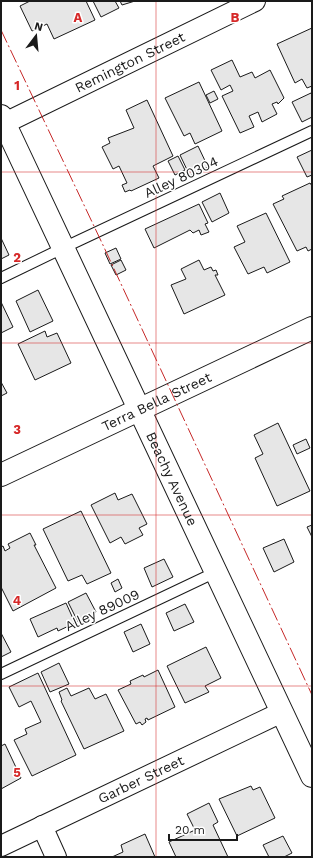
<svg xmlns="http://www.w3.org/2000/svg" width="313" height="858" font-family="'Work Sans',sans-serif">
	<rect width="100%" height="100%" fill="#fff"/>
	<g fill="#e6e6e6" stroke="#1a1a1a">
		<polygon points="30,1 86,1 95,20 54,39 47,24 32,31 20,6"/>
		<polygon points="93,1 115,1 119,8 101,17"/>
		<polygon points="120,1 135,1 122,5"/>
		<polygon points="312,28 312,86 307,88 302,79 295,83 277,44"/>
		<polygon points="232,60 240,77 252,72 255,78 270,70 284,98 278,104 277,102 272,104 277,114 262,122 258,112 249,116 254,127 240,133 222,96 233,91 230,85 221,90 211,70"/>
		<polygon points="199,82 222,131 195,144 190,133 184,136 165,98"/>
		<polygon points="214,91 218,99 210,103 206,95"/>
		<polygon points="311,93 312,96 312,117 302,122 292,102"/>
		<polygon points="147,100 173,156 153,166 159,178 131,191 130,190 125,192 122,185 127,183 119,166 113,169 102,147 110,143 108,138 134,128 126,110"/>
		<polygon points="198,146 208,167 190,176 180,155"/>
		<polygon points="312,150 312,175 307,177 297,157"/>
		<polygon points="178,156 185,170 175,175 168,161"/>
		<polygon points="310,183 312,186 312,249 308,251 306,247 297,251 273,204 284,199 282,196"/>
		<polygon points="220,193 229,213 212,222 202,202"/>
		<polygon points="199,204 208,223 205,224 209,232 201,235 199,230 193,233 190,230 154,248 145,229"/>
		<polygon points="266,213 290,262 267,273 264,267 248,274 234,247 245,242 237,226"/>
		<polygon points="1,238 9,255 1,259"/>
		<polygon points="116,248 121,259 110,264 105,253"/>
		<polygon points="121,260 126,270 116,275 111,265"/>
		<polygon points="199,260 204,270 211,267 213,271 216,270 218,275 215,275 225,295 184,314 171,285 186,279 181,269"/>
		<polygon points="38,290 53,321 30,332 16,301"/>
		<polygon points="1,302 13,327 1,333"/>
		<polygon points="45,331 47,337 57,333 71,363 35,380 18,344"/>
		<polygon points="1,382 7,393 1,396"/>
		<polygon points="278,423 310,491 277,506 255,458 263,454 254,435"/>
		<polygon points="306,439 310,448 297,454 293,445"/>
		<polygon points="115,493 118,500 132,494 147,524 139,528 143,535 125,544 121,537 110,543 91,505"/>
		<polygon points="81,511 111,573 87,584 82,575 68,581 43,529"/>
		<polygon points="312,525 312,537 307,527"/>
		<polygon points="30,533 36,545 34,545 56,588 13,611 1,587 1,547 3,546 5,551 10,548 8,544"/>
		<polygon points="284,539 294,562 274,572 263,548"/>
		<polygon points="164,559 173,577 152,587 144,568"/>
		<polygon points="118,579 122,588 115,592 111,583"/>
		<polygon points="86,593 96,612 78,622 68,602"/>
		<polygon points="66,603 75,623 58,631 57,628 38,637 30,619"/>
		<polygon points="185,604 194,622 174,631 166,613"/>
		<polygon points="141,624 150,644 133,652 124,632"/>
		<polygon points="1,633 11,652 1,657"/>
		<polygon points="206,647 221,678 205,686 209,692 185,703 167,666"/>
		<polygon points="59,663 69,684 50,692 41,672"/>
		<polygon points="158,670 175,707 148,720 147,718 145,719 146,722 142,725 140,722 136,724 118,690 131,684 130,681 143,675 144,677"/>
		<polygon points="38,673 76,755 32,776 14,740 27,734 25,729 41,722 31,701 19,707 9,687"/>
		<polygon points="67,688 71,696 89,688 95,699 106,694 124,731 84,749 61,701 62,700 59,692"/>
		<polygon points="5,744 21,778 1,789 1,746"/>
		<polygon points="251,786 253,790 260,787 275,818 237,836 219,799"/>
		<polygon points="209,803 218,822 213,825 228,857 176,857 169,842 195,830 187,814"/>
		<polygon points="145,834 155,857 112,857 123,852 121,845"/>
		<polygon points="283,836 292,853 284,857 269,857 263,845"/>
	</g>
	<g fill="none" stroke-linecap="round" stroke-linejoin="round">
		<defs>
			<g id="service">
				<polyline points="1,278 63,248 312,131"/>
				<polyline points="1,674 216,572"/>
			</g>
			<g id="minor">
				<path id="s1" d="M 5,123 L 255,1"/>
				<polyline points="42,826 56,857"/>
				<path id="s2" d="M 1,846 L 282,712"/>
			</g>
			<g id="tertiary">
				<path id="s3" d="M 1,116 L 312,776"/>
			</g>
			<g id="secondary">
				<path id="s4" d="M 1,475 L 312,328"/>
			</g>
		</defs>
		<use href="#service" stroke="#1a1a1a" stroke-width="12"/>
		<use href="#minor" stroke="#1a1a1a" stroke-width="22"/>
		<use href="#tertiary" stroke="#1a1a1a" stroke-width="24"/>
		<use href="#secondary" stroke="#1a1a1a" stroke-width="24"/>
		<use href="#service" stroke="#fff" stroke-width="10"/>
		<use href="#minor" stroke="#fff" stroke-width="20"/>
		<use href="#tertiary" stroke="#fff" stroke-width="22"/>
		<use href="#secondary" stroke="#fff" stroke-width="22"/>
		<polyline stroke="#c62828" stroke-width="1" stroke-dasharray="14 3 2 3" stroke-linecap="butt" points="1,30 102,243 312,695"/>
	</g>
	<path fill="none" stroke="#d62828" stroke-width="1" stroke-opacity="0.55" d="M 156,1 L 156,857M 1,172 L 312,172M 1,343 L 312,343M 1,515 L 312,515M 1,686 L 312,686"/>
	<g text-anchor="middle" stroke-width="3" stroke-linejoin="round" paint-order="stroke">
		<g font-size="14" fill="#1a1a1a" stroke="#fff">
			<text dy="5" stroke="none"><textPath href="#s1" startOffset="139">Remington Street</textPath></text>
			<text transform="translate(181 177) rotate(-25)" y="5">Alley 80304</text>
			<text dy="5" stroke="none"><textPath href="#s4" startOffset="172">Terra Bella Street</textPath></text>
			<text dy="5" stroke="none"><textPath href="#s3" startOffset="401">Beachy Avenue</textPath></text>
			<text transform="translate(102 610) rotate(-25)" y="5">Alley 89009</text>
			<text dy="5" stroke="none"><textPath href="#s2" startOffset="155">Garber Street</textPath></text>
		</g>
	</g>
	<g font-size="13" text-anchor="middle" font-weight="bold" fill="#d62828" stroke="#fff" stroke-width="3" stroke-linejoin="round" paint-order="stroke">
		<text x="78" y="22">A</text>
		<text x="235" y="22">B</text>
		<text x="17" y="90">1</text>
		<text x="17" y="262">2</text>
		<text x="17" y="434">3</text>
		<text x="17" y="605">4</text>
		<text x="17" y="777">5</text>
	</g>
	<rect width="313" height="858" fill="none" stroke="#1a1a1a" stroke-width="4"/>
	<g transform="translate(36 36) rotate(16)" stroke="#ffffff" stroke-width="3" paint-order="stroke">
	<path d="M0-3L7 15L0 10L-7 15Z" fill="#1a1a1a"/>
	<text y="-6" font-size="11" font-weight="bold" text-anchor="middle" fill="#1a1a1a">N</text>
	</g>
	<path d="M169 834v6h68v-6" fill="none" stroke="#1a1a1a" stroke-width="2"/>
	<text x="175" y="834" font-size="12" fill="#1a1a1a" stroke="#ffffff" stroke-width="3" paint-order="stroke">20 m</text>
</svg>
